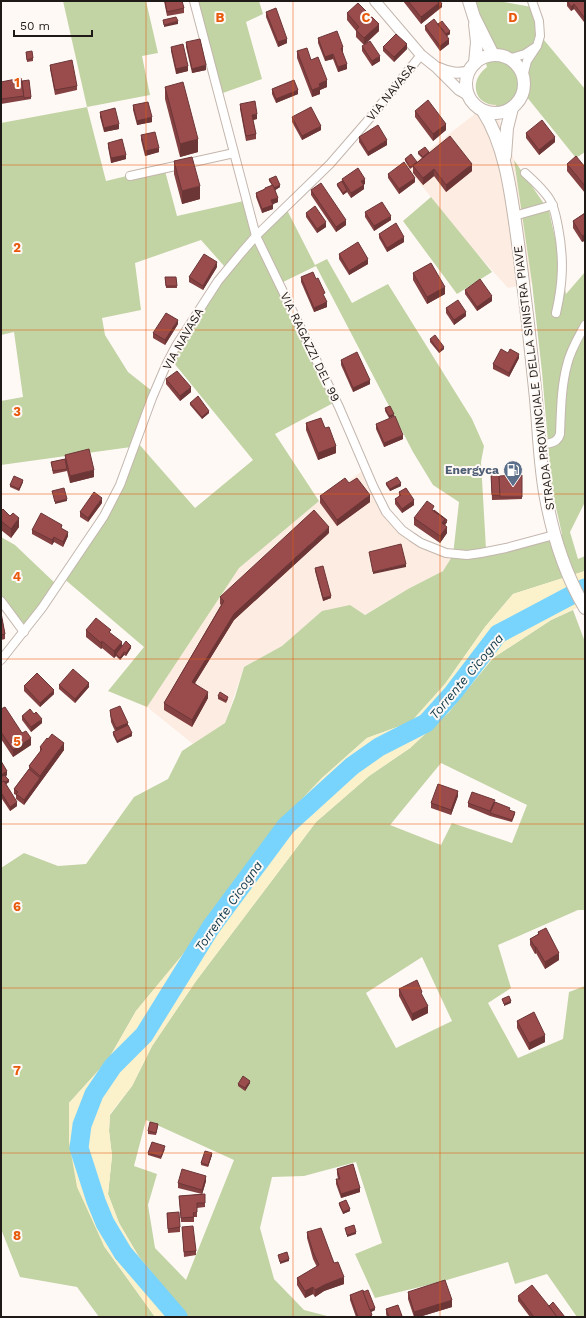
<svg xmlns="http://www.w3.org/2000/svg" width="586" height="1318" font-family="'Work Sans',sans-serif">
	<rect width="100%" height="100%" fill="#fff9f6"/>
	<g fill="#fdece1">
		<polygon points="495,98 499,119 514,160 532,283 508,288 464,239 407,167"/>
		<polygon points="368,467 384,504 400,524 425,542 453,555 443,571 408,589 364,615 322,611 282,646 244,667 225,723 193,744 147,707 215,588 319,501"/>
	</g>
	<g fill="#c2d3a4" fill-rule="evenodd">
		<path d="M 63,1 L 146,1 L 158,53 L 142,56 L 150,95 L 87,107 L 106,181 L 164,167 L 177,216 L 248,200 L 258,236 L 287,210 L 315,265 L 327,259 L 352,303 L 388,284 L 472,419 L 484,446 L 481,462 L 486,549 L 562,534 L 552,490 L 542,372 L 532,283 L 514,160 L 549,211 L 558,251 L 566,294 L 585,272 L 585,502 L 570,532 L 578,559 L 585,556 L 585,571 L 513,594 L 485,627 L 445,684 L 411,722 L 367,738 L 322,778 L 277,825 L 189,947 L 136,1011 L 108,1060 L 69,1103 L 104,1246 L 155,1317 L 99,1317 L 77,1287 L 20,1277 L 1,1229 L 1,868 L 24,853 L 58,866 L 86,864 L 134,797 L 168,779 L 182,751 L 225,723 L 235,697 L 244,667 L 282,646 L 322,611 L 350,605 L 365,615 L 408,589 L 443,571 L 453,555 L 459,502 L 433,485 L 413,452 L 316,266 L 281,283 L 337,401 L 275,434 L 319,501 L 239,568 L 147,707 L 108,691 L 144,647 L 62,577 L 103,515 L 118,483 L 131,447 L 1,465 L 1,401 L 23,397 L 14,332 L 1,335 L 1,123 L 87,107 ZM 201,240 L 225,267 L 169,357 L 253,460 L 195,508 L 138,443 L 152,391 L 128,372 L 105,335 L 102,318 L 141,310 L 135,263 Z"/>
		<polygon points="196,1 259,1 263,14 246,22 262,79 220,94"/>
		<path d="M 466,1 L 498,1 L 532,7 L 544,40 L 585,89 L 585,152 L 576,158 L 526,96 L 499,119 L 496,105 C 473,105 469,80 487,67 Z"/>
		<polygon points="431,197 492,272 457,294 403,221"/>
		<polygon points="1,537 15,545 57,585 21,631 1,601"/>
		<path d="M 573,610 L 585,642 L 585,910 L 578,910 L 498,945 L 511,988 L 488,1003 L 518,1058 L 563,1039 L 569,992 L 585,986 L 585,1317 L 577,1317 L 547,1274 L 515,1284 L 508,1262 L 440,1282 L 375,1298 L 355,1254 L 382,1243 L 356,1162 L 304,1176 L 272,1177 L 260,1228 L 274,1279 L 304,1310 L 331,1317 L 188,1317 L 139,1257 L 119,1223 L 108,1194 L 112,1156 L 109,1131 L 110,1115 L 132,1086 L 152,1046 L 196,981 L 316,822 L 369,776 L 410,748 L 449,712 L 493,658 L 551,620 ZM 441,763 L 527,805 L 512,843 L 452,823 L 441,845 L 390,825 ZM 422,957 L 452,1021 L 396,1048 L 366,993 ZM 146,1120 L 234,1160 L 186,1280 L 155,1248 L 148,1205 L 157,1174 L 134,1166 Z"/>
	</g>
	<polygon fill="#fbf1cb" points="585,571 585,604 551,620 493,658 449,712 410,748 369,776 316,822 196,981 152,1046 132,1086 110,1114 109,1131 112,1156 108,1194 119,1223 139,1257 188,1317 155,1317 104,1246 77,1187 69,1142 69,1103 108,1060 136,1011 189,947 277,825 322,778 367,738 411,722 445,684 485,627 513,594"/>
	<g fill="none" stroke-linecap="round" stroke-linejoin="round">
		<polyline stroke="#78d4fc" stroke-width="19" points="178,1317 123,1253 105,1223 96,1201 79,1148 82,1125 94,1094 113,1066 144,1035 211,927 286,826 352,766 379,747 426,723 453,693 498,634 585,588"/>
		<defs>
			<g id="minor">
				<polyline points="194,1 256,236 339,407 373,486 386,512 402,530 412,537 421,543 446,553 467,555 481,553 506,548 554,535"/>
				<polyline points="509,59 525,54 534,48"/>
				<polyline points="523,77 527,61 537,46 540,36 539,21 532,1"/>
				<path d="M 525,173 C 534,181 544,190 550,200 C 555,209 556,218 558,227 C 564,258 563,283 556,313"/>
				<polyline points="130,176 234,153"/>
				<polyline points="514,216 553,205"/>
				<path d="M 540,445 C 549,443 557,444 560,434 C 561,411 561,388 567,365 C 570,351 578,338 585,325"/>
				<polyline points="1,601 24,632"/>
				<polyline points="1,660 42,608 104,516 120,485 152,398 167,363 176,346 218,281 242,252 256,236 330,164 369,119 421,55"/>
			</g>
			<g id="tertiary">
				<polyline points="375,1 421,55 436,67 459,90 468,95"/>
				<path d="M 439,68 C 450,73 458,74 469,71"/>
			</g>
			<g id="secondary">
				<polyline points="469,1 474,17 493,55"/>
				<polyline points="475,24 477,42 475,63"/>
				<circle cx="495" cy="84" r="29"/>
				<path d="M 483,111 C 506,147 511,194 517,236 C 524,287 530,338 535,389 C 539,425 539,462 546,498 C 553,536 565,574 585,608"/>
				<polyline points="505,156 507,128 512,108"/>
			</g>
		</defs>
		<use href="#minor" stroke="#c3b6ad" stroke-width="10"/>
		<use href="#tertiary" stroke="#c3b6ad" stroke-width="12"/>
		<use href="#secondary" stroke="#c3b6ad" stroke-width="14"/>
		<use href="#minor" stroke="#fff" stroke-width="8"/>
		<use href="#tertiary" stroke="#fff" stroke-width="10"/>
		<use href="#secondary" stroke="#fff" stroke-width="12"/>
	</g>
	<g fill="#844142">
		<polygon points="164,1 182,1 184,8 184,13 167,16"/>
		<polygon points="403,1 440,1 442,7 421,24"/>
		<polygon points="567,1 585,1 584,22 574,9 571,11 567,6"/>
		<polygon points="266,12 287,43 278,47 266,17"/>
		<polygon points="347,13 379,31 364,45 356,37 356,31 347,20"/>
		<polygon points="438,24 450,34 447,36 449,44 440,51 425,30 425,26"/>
		<polygon points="318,38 343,52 342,52 347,69 338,72 333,59 325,61 318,43"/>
		<polygon points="186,42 206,70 192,73 186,47"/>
		<polygon points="362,46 380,61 372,66 362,51"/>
		<polygon points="171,47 188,71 176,74 171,51"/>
		<polygon points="383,47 407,49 394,62 383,51"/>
		<polygon points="297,51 311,60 327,87 320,90 320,94 312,97 297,58"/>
		<polygon points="26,52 33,58 33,61 27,62"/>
		<polygon points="50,65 77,86 77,90 55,95 50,69"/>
		<polygon points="22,81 31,97 31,99 1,104 1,82"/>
		<polygon points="165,87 198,152 180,157 165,99"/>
		<polygon points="272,89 298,94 276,103 272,94"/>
		<polygon points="240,104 257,119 253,120 256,134 256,139 246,141 240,109"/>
		<polygon points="133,105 152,122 137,125 133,110"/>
		<polygon points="415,111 446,130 433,141 415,117"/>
		<polygon points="100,112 119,129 104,132 100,117"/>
		<polygon points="292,117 321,130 302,140 292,122"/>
		<polygon points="526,133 555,142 539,155 526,138"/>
		<polygon points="141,135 159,152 145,156 141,140"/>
		<polygon points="359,137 387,145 368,156 359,142"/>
		<polygon points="108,143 126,159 111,163 108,147"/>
		<polygon points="418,152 429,152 472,171 446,192 434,176 423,185 413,173 413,167 410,169 405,161 405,159 417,162 422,158 418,154"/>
		<polygon points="174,161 200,199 182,204 174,174"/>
		<polygon points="567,164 585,167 585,193 567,171"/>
		<polygon points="388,174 415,182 399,194 388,178"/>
		<polygon points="269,179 280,187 275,190 278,202 273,204 273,209 262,213 256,197 256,193 265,189 265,188 272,185 269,181"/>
		<polygon points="342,179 365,184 364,184 364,189 351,198 347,192 343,195 337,186 337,184 342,181"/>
		<polygon points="311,190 346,225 336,232 311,195"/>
		<polygon points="365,212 391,220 374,231 365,217"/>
		<polygon points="306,213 326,227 317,233 306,217"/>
		<polygon points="585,213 582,242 573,228 573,221"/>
		<polygon points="379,234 404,242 387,252 379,238"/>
		<polygon points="339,254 368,264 349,275 339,259"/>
		<polygon points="217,267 203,290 189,282 189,277"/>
		<polygon points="413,273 445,294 427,304 413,280"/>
		<polygon points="165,277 176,277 177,288 166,288"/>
		<polygon points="301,277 325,298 327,307 314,312 301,282"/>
		<polygon points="465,290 492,301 477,311 465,294"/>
		<polygon points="446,308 466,316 454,325 446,313"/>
		<polygon points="178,324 165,345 153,338 153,333"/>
		<polygon points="430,339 444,349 439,353 430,342"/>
		<polygon points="508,353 519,358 509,377 493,369 493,364"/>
		<polygon points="341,360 370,384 353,392 341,365"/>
		<polygon points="166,379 191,392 180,401 166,384"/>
		<polygon points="190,403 209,413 202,419 190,405"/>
		<polygon points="385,408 394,416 389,418 385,411"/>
		<polygon points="306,423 325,428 336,453 318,460 306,430"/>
		<polygon points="376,424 403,439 384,447 376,429"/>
		<polygon points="65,455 94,477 70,483 67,471 53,474 51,462 65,459"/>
		<polygon points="491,474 499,476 522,475 522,499 492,500"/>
		<polygon points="23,482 19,491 10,487 10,485"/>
		<polygon points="349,483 370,502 337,526 320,503 320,496"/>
		<polygon points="386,483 401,486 390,491 386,485"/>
		<polygon points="399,492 414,505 402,513 395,504 395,499 399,497"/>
		<polygon points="102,503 88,522 80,517 80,512"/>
		<polygon points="434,510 447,522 445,525 447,533 440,543 414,525 414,518"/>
		<polygon points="1,511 10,516 19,527 11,538 1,530"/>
		<polygon points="62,529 68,536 63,547 54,542 52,545 32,534 32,530"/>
		<polygon points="329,533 234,620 195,683 208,698 192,727 164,710 164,703 221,605 220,604 220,597"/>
		<polygon points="315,568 331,598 323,601 315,571"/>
		<polygon points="1,613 5,634 5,639 1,640"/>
		<polygon points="86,630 111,634 122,647 131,648 126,656 124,655 120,660 116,656 114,658 102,648 101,649 86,637"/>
		<polygon points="59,685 89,687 75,703 59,689"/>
		<polygon points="24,686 54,694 40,707 24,691"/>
		<polygon points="218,696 228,699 226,703 218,699"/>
		<polygon points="1,708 22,733 31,745 13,757 1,739"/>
		<polygon points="110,710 128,725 132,736 117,743 113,735 113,732 115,731 111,722"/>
		<polygon points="22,716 42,723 31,732 22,720"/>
		<polygon points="40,747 64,750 24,805 16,799 16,795 14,794 14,789 29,769 29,766 40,752"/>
		<polygon points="1,761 7,775 6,776 9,782 6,784 17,806 10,811 2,799"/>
		<polygon points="458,796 451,815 431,808 431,803"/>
		<polygon points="495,802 510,810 515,814 512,822 490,816 468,807 468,803"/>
		<polygon points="538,932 559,960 545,969 536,953 535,954 530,945 530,939 538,934"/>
		<polygon points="399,989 422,996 428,1013 412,1021 399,996"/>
		<polygon points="517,1021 545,1042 529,1050 517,1028"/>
		<polygon points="250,1083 245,1091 238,1086 238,1084"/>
		<polygon points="158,1126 156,1135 148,1134 148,1131"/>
		<polygon points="165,1149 161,1159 148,1155 148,1153"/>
		<polygon points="212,1155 208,1167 201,1165 201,1163"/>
		<polygon points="337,1169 360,1192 341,1198 336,1184 336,1179 338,1179 337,1174"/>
		<polygon points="206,1181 202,1194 205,1203 205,1207 197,1208 197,1217 194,1217 194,1222 181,1222 179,1196 202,1194 178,1188 178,1183"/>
		<polygon points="339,1203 350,1211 343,1214 339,1205"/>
		<polygon points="167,1213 180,1227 180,1232 168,1233"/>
		<polygon points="182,1227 196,1251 196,1255 184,1257"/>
		<polygon points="307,1232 334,1263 344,1284 324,1291 315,1297 313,1294 305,1298 297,1285 297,1278 317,1267 313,1259 307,1238"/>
		<polygon points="363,1292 375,1310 371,1312 372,1317 356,1317 350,1300 350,1295"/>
		<polygon points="408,1292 452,1307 419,1317 414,1317 408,1299"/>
		<polygon points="518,1296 549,1306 565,1317 530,1317 518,1301"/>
		<polygon points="386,1309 402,1317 387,1317 386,1314"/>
	</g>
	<g fill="#6c3536">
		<polygon points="439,3 439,9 421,24 421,17"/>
		<polygon points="442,4 442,7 439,9 439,7"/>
		<polygon points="574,4 574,9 571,11 571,7"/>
		<polygon points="178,21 178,24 164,27 164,25"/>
		<polygon points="379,24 379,31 364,45 364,38"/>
		<polygon points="450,31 450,34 444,38 444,35"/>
		<polygon points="287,39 287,43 278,47 278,42"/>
		<polygon points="449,39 449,44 440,51 440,46"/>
		<polygon points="407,44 407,49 394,62 394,57"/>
		<polygon points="343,47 343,52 341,53 341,48"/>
		<polygon points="333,54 333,59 325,61 325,57"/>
		<polygon points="380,56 380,61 372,66 372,61"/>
		<polygon points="347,64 347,69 338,72 338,67"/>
		<polygon points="206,65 206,70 192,73 192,69"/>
		<polygon points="188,66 188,71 176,74 176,69"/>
		<polygon points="327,80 327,87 320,90 320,94 312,97 312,90 319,84"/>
		<polygon points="298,90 298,94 276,103 276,99"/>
		<polygon points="257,114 257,119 252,120 252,115"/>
		<polygon points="152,117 152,122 137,125 137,121"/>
		<polygon points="119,124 119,129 104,132 104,128"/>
		<polygon points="446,124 446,130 433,141 433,134"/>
		<polygon points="321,126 321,130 302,140 302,136"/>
		<polygon points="555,137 555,142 539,155 539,150"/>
		<polygon points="198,139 198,152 180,157 180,144"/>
		<polygon points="387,140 387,145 368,156 368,152"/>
		<polygon points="159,148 159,152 145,156 145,151"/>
		<polygon points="126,155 126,159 111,163 111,158"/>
		<polygon points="472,164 472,171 446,192 446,185"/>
		<polygon points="434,169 434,176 423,185 423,178"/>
		<polygon points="415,178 415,182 399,194 399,189"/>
		<polygon points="365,179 365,184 361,186 361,181"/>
		<polygon points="280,185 280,187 274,191 274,188"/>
		<polygon points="364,185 364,189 351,198 351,193"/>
		<polygon points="200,186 200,199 182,204 182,191"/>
		<polygon points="347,190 347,192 343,195 343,193"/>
		<polygon points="278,198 278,202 271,205 271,200"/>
		<polygon points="273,205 273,209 262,213 262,209"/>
		<polygon points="391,216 391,220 374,231 374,226"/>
		<polygon points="346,220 346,225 336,232 336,227"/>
		<polygon points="326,222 326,227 317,233 317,229"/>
		<polygon points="585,234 585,241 582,242 582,236"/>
		<polygon points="404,237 404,242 387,252 387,248"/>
		<polygon points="368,259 368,264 349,275 349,271"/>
		<polygon points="217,262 217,267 203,290 203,286"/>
		<polygon points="445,287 445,294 427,304 427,297"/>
		<polygon points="492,296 492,301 477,311 477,307"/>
		<polygon points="327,302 327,307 314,312 314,308"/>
		<polygon points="466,312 466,316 454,325 454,320"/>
		<polygon points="178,320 178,324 165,345 165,340"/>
		<polygon points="444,347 444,349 439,353 439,351"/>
		<polygon points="519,354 519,358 509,377 509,373"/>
		<polygon points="370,380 370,384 353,392 353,388"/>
		<polygon points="191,387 191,392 180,401 180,396"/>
		<polygon points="209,411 209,413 202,419 202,417"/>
		<polygon points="394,414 394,416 389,418 389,416"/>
		<polygon points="403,435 403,439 384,447 384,443"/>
		<polygon points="336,446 336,453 318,460 318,453"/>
		<polygon points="94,470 94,477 70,483 70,476"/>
		<polygon points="23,480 23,482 19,491 19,489"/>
		<polygon points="401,483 401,486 390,491 390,489"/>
		<polygon points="370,495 370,502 337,526 337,520"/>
		<polygon points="102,498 102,503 88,522 88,518"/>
		<polygon points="67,499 67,501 55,504 55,502"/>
		<polygon points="414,500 414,505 402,513 402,509"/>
		<polygon points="19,518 19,527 11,538 11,529"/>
		<polygon points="445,519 447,520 447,522 442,530 442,523"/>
		<polygon points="329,527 329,533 234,620 192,688 192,682 234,614"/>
		<polygon points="447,527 447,533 440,543 440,536"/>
		<polygon points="68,532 68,536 63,547 63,542"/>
		<polygon points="54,537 54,542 52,545 52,540"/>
		<polygon points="406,564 406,567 373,574 373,572"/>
		<polygon points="331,596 331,598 323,601 323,598"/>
		<polygon points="102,641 102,648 101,649 101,643"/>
		<polygon points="122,642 122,649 116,654 116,656 114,658 114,651"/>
		<polygon points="131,646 131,648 126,656 126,653"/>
		<polygon points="124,652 124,655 120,660 120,658"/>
		<polygon points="89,683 89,687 75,703 75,699"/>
		<polygon points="54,690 54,694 40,707 40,703"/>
		<polygon points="208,692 208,698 192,727 192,720"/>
		<polygon points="42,719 42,723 31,732 31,727"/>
		<polygon points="128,723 128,727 116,733 116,728"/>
		<polygon points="132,733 132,736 117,743 117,741"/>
		<polygon points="31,738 31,745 13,757 13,750"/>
		<polygon points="64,743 64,750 24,805 24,800 40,778 40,776"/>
		<polygon points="7,771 7,775 1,779 1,775"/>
		<polygon points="9,780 9,782 2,787 2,784"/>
		<polygon points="458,791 458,796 451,815 451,810"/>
		<polygon points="2,794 2,799 1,800 1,795"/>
		<polygon points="17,802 17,806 10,811 10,807"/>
		<polygon points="535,947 536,947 536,953 535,954"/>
		<polygon points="559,953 559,960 545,969 545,962"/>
		<polygon points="511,1001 511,1003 504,1006 504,1004"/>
		<polygon points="428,1006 428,1013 412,1021 412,1014"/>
		<polygon points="545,1035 545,1042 529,1050 529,1043"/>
		<polygon points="250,1081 250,1083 245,1091 245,1088"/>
		<polygon points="212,1153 212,1155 208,1167 208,1165"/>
		<polygon points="206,1176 206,1181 202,1195 202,1190"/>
		<polygon points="360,1188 360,1192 341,1198 341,1194"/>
		<polygon points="350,1209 350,1211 343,1214 343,1212"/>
		<polygon points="356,1232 356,1234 347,1237 347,1235"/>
		<polygon points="289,1259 289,1261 280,1264 280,1262"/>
		<polygon points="344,1277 344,1284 324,1291 315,1297 315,1290 324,1285"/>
		<polygon points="313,1287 313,1294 305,1298 305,1291"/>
		<polygon points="452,1300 452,1307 419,1317 414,1317 414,1312"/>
		<polygon points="375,1308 375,1310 369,1313 369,1310"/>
	</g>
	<g fill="#9a4c4d" stroke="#6c3536">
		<polygon points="165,1 182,1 184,8 167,12"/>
		<polygon points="408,1 437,1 439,3 421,17"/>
		<polygon points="437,1 440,1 442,4 439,7 439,3"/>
		<polygon points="567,1 585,1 585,16 584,17 574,4 571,7"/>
		<polygon points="358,3 379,24 364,38 356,30 359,27 347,13"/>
		<polygon points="276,8 287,39 278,42 266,12"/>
		<polygon points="176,17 178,21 164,25 163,20"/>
		<polygon points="434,19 449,39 440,46 425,26"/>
		<polygon points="442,21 450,31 446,34 438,24"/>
		<polygon points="337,31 343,47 341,48 347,64 338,67 333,54 325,57 318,38"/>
		<polygon points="396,34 407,44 394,57 383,47"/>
		<polygon points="200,39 206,65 192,69 186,42"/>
		<polygon points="370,41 380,56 372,61 362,46"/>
		<polygon points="183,44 188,66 176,69 171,47"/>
		<polygon points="307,48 311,60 318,57 327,80 319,84 320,87 312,90 297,51"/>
		<polygon points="32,51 33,58 27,60 26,52"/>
		<polygon points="72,60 77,86 55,90 50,65"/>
		<polygon points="21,78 24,96 1,99 1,82"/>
		<polygon points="29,80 31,97 24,98 22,81"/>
		<polygon points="294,80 298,90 276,99 272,89"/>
		<polygon points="183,82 198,139 180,144 165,87"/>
		<polygon points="428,100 446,124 433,134 415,111"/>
		<polygon points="255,101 257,114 252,115 256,134 246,136 240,104"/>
		<polygon points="148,102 152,117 137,121 133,105"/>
		<polygon points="311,107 321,126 302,136 292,117"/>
		<polygon points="115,108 119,124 104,128 100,112"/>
		<polygon points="542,120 555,137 539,150 526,133"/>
		<polygon points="378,125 387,140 368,152 359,137"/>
		<polygon points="155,132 159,148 145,151 141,135"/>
		<polygon points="450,136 472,164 446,185 434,169 423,178 413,166"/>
		<polygon points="122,139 126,155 111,158 108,143"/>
		<polygon points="425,147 429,152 423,157 418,152"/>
		<polygon points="411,154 417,162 410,167 405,159"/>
		<polygon points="576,156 585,167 585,186 567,164"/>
		<polygon points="192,157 200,186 182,191 174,161"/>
		<polygon points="404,162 415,178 399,189 388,174"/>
		<polygon points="358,168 365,179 361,181 364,185 351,193 342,179"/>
		<polygon points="276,176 280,185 274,188 269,179"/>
		<polygon points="342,181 347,190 343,193 337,184"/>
		<polygon points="321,183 346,220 336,227 311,190"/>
		<polygon points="273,185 278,198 271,200 273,205 262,209 256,193 265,189 265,188"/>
		<polygon points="382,202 391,216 374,226 365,212"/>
		<polygon points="315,206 326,222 317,229 306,213"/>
		<polygon points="585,213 585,234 582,236 573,221"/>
		<polygon points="396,223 404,237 387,248 379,234"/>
		<polygon points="358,242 368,259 349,271 339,254"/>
		<polygon points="204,254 217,262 203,286 189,277"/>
		<polygon points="431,263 445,287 427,297 413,273"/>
		<polygon points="313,272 316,279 318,278 325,293 323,294 327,302 314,308 301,277"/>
		<polygon points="165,277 176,277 177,286 166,286"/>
		<polygon points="480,279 492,296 477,307 465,290"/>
		<polygon points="458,300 466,312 454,320 446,308"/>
		<polygon points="166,313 178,320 165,340 153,333"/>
		<polygon points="435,335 444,347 439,351 430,339"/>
		<polygon points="501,349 508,353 510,349 519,354 509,373 493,364"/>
		<polygon points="357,352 370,380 353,388 341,360"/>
		<polygon points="177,371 191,387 180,396 166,379"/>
		<polygon points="198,396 209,411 202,417 190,403"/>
		<polygon points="390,406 394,414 389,416 385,408"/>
		<polygon points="395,416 403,435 384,443 376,424"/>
		<polygon points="321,418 325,428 329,427 336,446 318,453 306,423"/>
		<polygon points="89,449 94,470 70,476 65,455"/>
		<polygon points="65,459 67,469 53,471 51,462"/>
		<polygon points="491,474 499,474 500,495 492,495"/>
		<polygon points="522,475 522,497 500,497 499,476"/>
		<polygon points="14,476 23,480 19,489 10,485"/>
		<polygon points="397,477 401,483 390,489 386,483"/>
		<polygon points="345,478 349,483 357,478 370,495 337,520 320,496"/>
		<polygon points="64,488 67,499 55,502 52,491"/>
		<polygon points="406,488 414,500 402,509 395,499 401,495 399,492"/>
		<polygon points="94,492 102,498 88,518 80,512"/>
		<polygon points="427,501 434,506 432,510 445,519 442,523 447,527 440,536 414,518"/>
		<polygon points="3,509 10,516 13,513 19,518 11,529 1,521 1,511"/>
		<polygon points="314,510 329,527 234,614 192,682 208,692 192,720 164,703 224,601 220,597"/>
		<polygon points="434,510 447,520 445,524 445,519 434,511"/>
		<polygon points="41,513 62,525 61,528 68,532 63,542 54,537 52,540 32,530"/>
		<polygon points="401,544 406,564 373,572 369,552"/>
		<polygon points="323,566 331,596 323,598 315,568"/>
		<polygon points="1,613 5,634 1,635"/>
		<polygon points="96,618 111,630 109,632 122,642 114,651 102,641 101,643 86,630"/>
		<polygon points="126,641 131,646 126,653 124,652 120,658 116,654"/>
		<polygon points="73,669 89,683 75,699 59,685"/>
		<polygon points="37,673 54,690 40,703 24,686"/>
		<polygon points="220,692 228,697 226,701 218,696"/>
		<polygon points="120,706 128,723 116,728 111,717 110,710"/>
		<polygon points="5,707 22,733 26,731 31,738 13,750 1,732 1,709"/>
		<polygon points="30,709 34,714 36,712 42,719 31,727 22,716"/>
		<polygon points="128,725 132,733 117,741 113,732"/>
		<polygon points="52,734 64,743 40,776 29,766 42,749 40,747 47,738 48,739"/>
		<polygon points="1,761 7,771 1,775"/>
		<polygon points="29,769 40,778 24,800 16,794 18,792 14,789"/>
		<polygon points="4,775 9,780 5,782 4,781 1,782 1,777"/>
		<polygon points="4,781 17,802 10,807 2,794 1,795 1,782"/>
		<polygon points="438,784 458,791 451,810 431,803"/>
		<polygon points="472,792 495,800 490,811 468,803"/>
		<polygon points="495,802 510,808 509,810 515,812 512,820 490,813"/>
		<polygon points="546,928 559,953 545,962 536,947 535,947 530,939 539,934 538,932"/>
		<polygon points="417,980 422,992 421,993 428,1006 412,1014 399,989"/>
		<polygon points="509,996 511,1001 504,1004 502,999"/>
		<polygon points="534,1012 545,1035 529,1043 517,1021"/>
		<polygon points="243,1076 250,1081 245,1088 238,1084"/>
		<polygon points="150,1122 158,1124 156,1133 148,1131"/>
		<polygon points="152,1142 165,1146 161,1157 148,1153"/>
		<polygon points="205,1151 212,1153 208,1165 201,1163"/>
		<polygon points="353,1164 360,1188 341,1194 336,1179 340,1179 337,1169"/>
		<polygon points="182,1169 206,1176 202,1190 178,1183"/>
		<polygon points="205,1194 205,1203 197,1203 197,1212 193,1213 194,1217 181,1218 179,1196"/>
		<polygon points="346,1200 350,1209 343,1212 339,1203"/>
		<polygon points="179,1212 180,1227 168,1229 167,1213"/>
		<polygon points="354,1225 356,1232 347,1235 345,1228"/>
		<polygon points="193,1226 196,1251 184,1252 182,1227"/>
		<polygon points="321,1228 334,1263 338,1262 344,1277 324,1285 315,1290 313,1287 305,1291 297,1278 319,1265 313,1252 307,1232"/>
		<polygon points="287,1252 289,1259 280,1262 278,1255"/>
		<polygon points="445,1280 452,1300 414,1312 408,1292"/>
		<polygon points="532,1285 557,1316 556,1317 534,1317 518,1296"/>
		<polygon points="363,1290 372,1315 368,1317 358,1317 350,1295"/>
		<polygon points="368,1290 375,1308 370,1310 363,1292"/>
		<polygon points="553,1302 565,1317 557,1317 549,1306"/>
		<polygon points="398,1305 402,1316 398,1317 389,1317 386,1309"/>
	</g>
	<path fill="none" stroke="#e8590c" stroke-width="1" stroke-opacity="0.55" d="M 146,1 L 146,1317M 293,1 L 293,1317M 440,1 L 440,1317M 1,165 L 585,165M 1,330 L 585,330M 1,494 L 585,494M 1,659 L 585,659M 1,824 L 585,824M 1,988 L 585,988M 1,1153 L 585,1153"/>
	<defs>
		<symbol id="fuel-pin" viewBox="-11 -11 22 30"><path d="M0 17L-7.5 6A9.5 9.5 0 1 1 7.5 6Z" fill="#5c6f8a" stroke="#fff9f6"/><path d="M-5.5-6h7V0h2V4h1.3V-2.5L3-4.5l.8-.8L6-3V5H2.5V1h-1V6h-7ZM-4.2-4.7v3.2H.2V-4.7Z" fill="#fff"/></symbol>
	</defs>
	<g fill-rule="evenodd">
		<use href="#fuel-pin" x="502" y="459" width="22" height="30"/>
	</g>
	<g text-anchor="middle" stroke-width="4" stroke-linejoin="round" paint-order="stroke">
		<g font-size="12" fill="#1f1a17" stroke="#fff9f6">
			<text transform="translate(391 92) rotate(-51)" y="4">VIA NAVASA</text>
			<text transform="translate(183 339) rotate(-60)" y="4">VIA NAVASA</text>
			<text transform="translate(310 347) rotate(64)" y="4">VIA RAGAZZI DEL 99</text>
			<text transform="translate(534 378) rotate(-97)" y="4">STRADA PROVINCIALE DELLA SINISTRA PIAVE</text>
		</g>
		<g font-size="12" font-weight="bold" fill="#4e5e75" stroke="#fff9f6" text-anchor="end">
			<text x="499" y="474">Energyca</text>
		</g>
		<g font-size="13" font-style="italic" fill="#103a4b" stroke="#fff9f6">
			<text transform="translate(466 676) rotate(-50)" y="5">Torrente Cicogna</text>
			<text transform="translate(228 906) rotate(-55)" y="5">Torrente Cicogna</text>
		</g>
	</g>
	<g font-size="13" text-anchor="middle" font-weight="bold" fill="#e8590c" stroke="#fff9f6" stroke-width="4" stroke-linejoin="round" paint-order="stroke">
		<text x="220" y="22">B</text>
		<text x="366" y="22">C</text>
		<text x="513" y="22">D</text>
		<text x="17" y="87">1</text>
		<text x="17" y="252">2</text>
		<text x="17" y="416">3</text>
		<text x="17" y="581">4</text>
		<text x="17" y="746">5</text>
		<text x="17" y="911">6</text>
		<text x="17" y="1075">7</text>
		<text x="17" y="1240">8</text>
	</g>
	<rect width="586" height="1318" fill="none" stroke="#1f1a17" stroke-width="4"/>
	<path d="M14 30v6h78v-6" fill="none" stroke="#1f1a17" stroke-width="2"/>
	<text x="20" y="30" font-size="12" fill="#1f1a17" stroke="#fff9f6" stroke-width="3" paint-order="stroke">50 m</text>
</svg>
